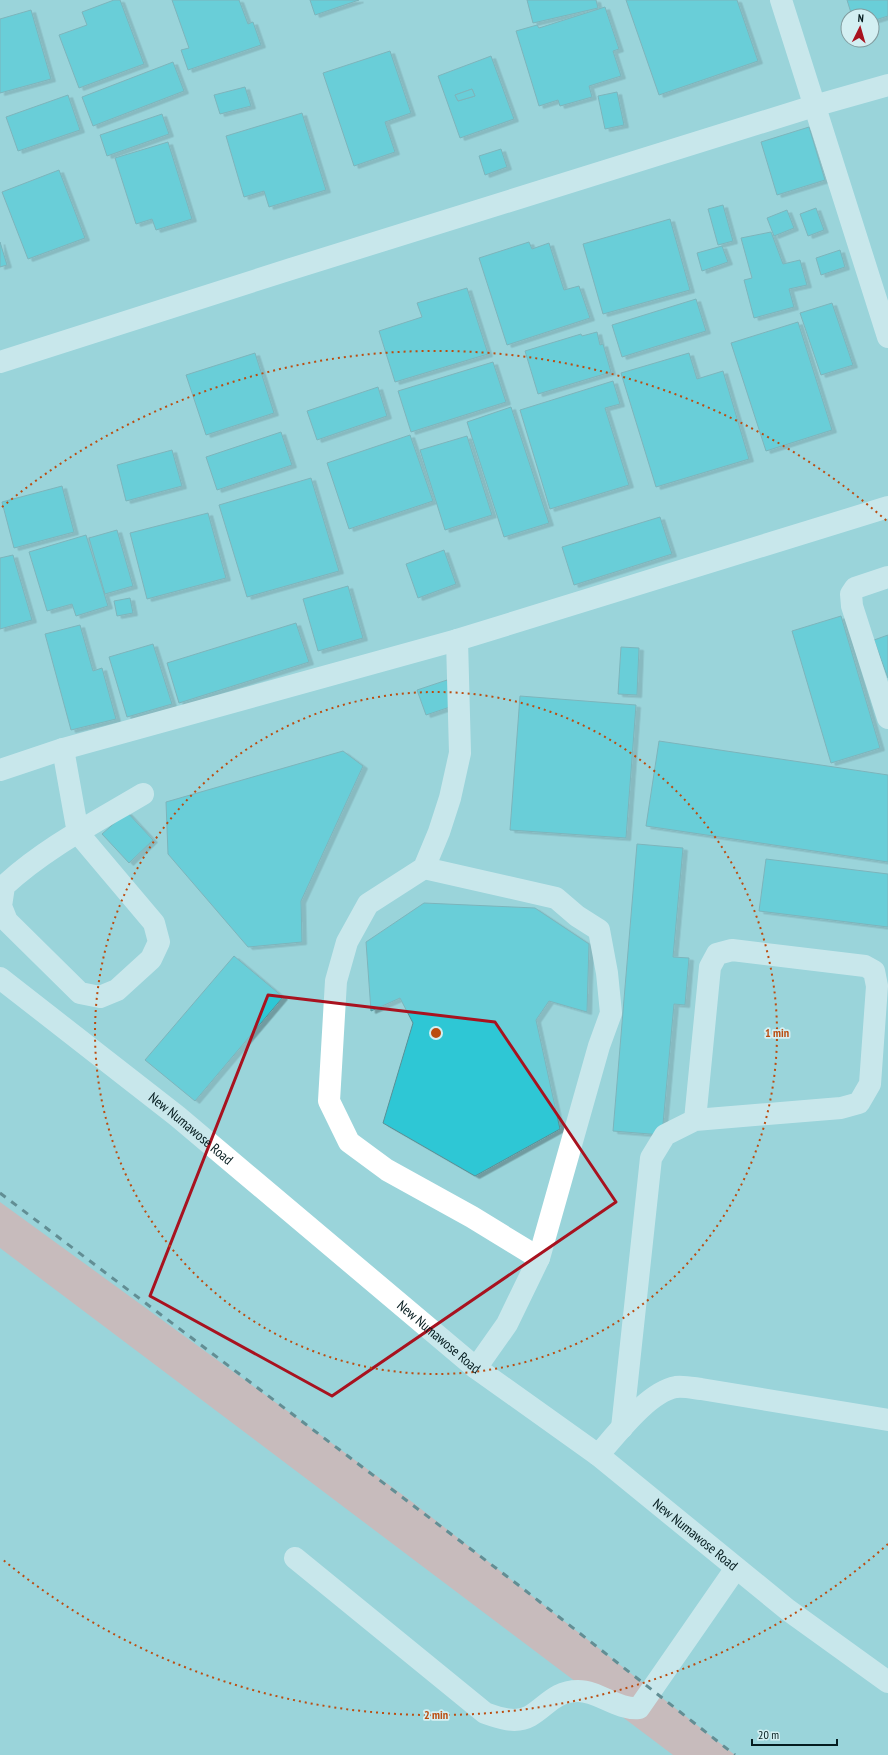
<svg xmlns="http://www.w3.org/2000/svg" width="888" height="1755" font-family="'PT Sans Narrow',sans-serif">
	<defs>
		<filter id="shadow"><feDropShadow dx="4.5" dy="2.5" stdDeviation="0" flood-color="#0004"/></filter>
	</defs>
	<rect width="100%" height="100%" fill="#9ad4da"/>
	<polygon fill="#fc9e97" points="0,1202 407,1498 735,1755 673,1755 0,1248"/>
	<g fill="#2ec7d5" stroke="#589096" fill-rule="evenodd" filter="url(#shadow)">
		<polygon points="114,0 120,0 144,64 79,88 59,35 87,25 82,12"/>
		<polygon points="172,0 239,0 248,24 253,22 261,45 188,70 181,50 189,48"/>
		<polygon points="310,0 359,0 315,15"/>
		<polygon points="527,0 596,0 598,8 533,23"/>
		<polygon points="626,0 737,0 758,61 659,95"/>
		<polygon points="847,0 888,0 888,16 872,21 872,16 852,16"/>
		<polygon points="605,7 619,49 613,51 621,76 589,86 592,97 560,106 558,100 539,106 516,31 537,25 539,28"/>
		<polygon points="31,10 51,79 0,93 0,19"/>
		<polygon points="390,51 411,113 385,122 395,152 354,166 323,73"/>
		<path d="M 491,56 L 514,119 L 460,138 L 438,76 ZM 472,89 L 475,96 L 458,101 L 455,95 Z"/>
		<polygon points="173,62 184,91 93,126 82,97"/>
		<polygon points="245,87 251,106 220,114 214,95"/>
		<polygon points="472,89 475,96 458,101 455,95"/>
		<polygon points="617,92 624,125 605,129 598,96"/>
		<polygon points="68,95 80,130 18,151 6,117"/>
		<polygon points="302,113 326,190 269,207 264,191 244,197 226,136"/>
		<polygon points="162,114 169,134 107,156 100,135"/>
		<polygon points="809,127 825,180 777,195 761,142"/>
		<polygon points="168,142 192,219 156,230 152,219 136,224 115,158"/>
		<polygon points="501,149 507,167 485,175 479,156"/>
		<polygon points="59,170 85,238 28,259 2,192"/>
		<polygon points="723,205 733,241 718,245 708,209"/>
		<polygon points="816,208 824,230 808,236 800,214"/>
		<polygon points="787,210 794,228 774,236 767,218"/>
		<polygon points="670,219 690,290 603,314 583,244"/>
		<polygon points="771,232 783,264 800,260 807,285 789,289 794,307 754,318 744,280 752,278 741,238"/>
		<polygon points="0,242 7,265 0,267"/>
		<polygon points="529,242 532,249 549,243 564,290 579,286 590,318 507,345 479,258"/>
		<polygon points="722,246 728,262 702,271 697,253"/>
		<polygon points="840,250 845,267 821,275 816,258"/>
		<polygon points="467,288 488,354 395,382 379,331 422,317 417,303"/>
		<polygon points="696,299 706,331 622,357 612,325"/>
		<polygon points="832,303 853,365 821,375 800,313"/>
		<polygon points="798,322 832,430 766,451 731,343"/>
		<polygon points="597,332 600,345 603,344 611,372 538,394 525,351 581,334 582,336"/>
		<polygon points="255,353 274,413 206,435 186,375"/>
		<polygon points="689,353 697,379 723,371 749,459 656,487 621,373"/>
		<polygon points="493,362 506,402 411,432 398,391"/>
		<polygon points="613,381 620,404 605,408 629,485 550,509 520,410"/>
		<polygon points="378,387 387,416 317,440 307,411"/>
		<polygon points="511,407 549,523 504,537 467,422"/>
		<polygon points="281,432 292,465 217,490 206,457"/>
		<polygon points="410,435 433,501 349,529 327,463"/>
		<polygon points="467,436 492,515 445,530 420,450"/>
		<polygon points="172,450 182,486 126,501 117,465"/>
		<polygon points="311,478 339,571 247,597 219,505"/>
		<polygon points="62,486 74,532 14,548 2,502"/>
		<polygon points="208,513 226,578 147,599 130,533"/>
		<polygon points="660,517 672,554 574,585 562,547"/>
		<polygon points="117,530 133,586 105,594 89,538"/>
		<polygon points="86,535 108,606 76,616 72,604 47,611 29,552"/>
		<polygon points="444,550 456,584 418,598 406,564"/>
		<polygon points="13,555 32,620 0,629 0,558"/>
		<polygon points="348,586 363,638 318,651 303,599"/>
		<polygon points="130,598 133,613 117,616 114,601"/>
		<polygon points="841,616 880,748 831,763 792,631"/>
		<polygon points="296,623 309,662 179,703 167,663"/>
		<polygon points="80,625 93,671 102,668 116,719 71,730 45,634"/>
		<polygon points="888,635 888,678 874,640"/>
		<polygon points="153,644 172,704 127,717 109,657"/>
		<polygon points="621,647 639,648 637,695 618,694"/>
		<polygon points="447,680 456,705 426,715 417,690"/>
		<polygon points="520,696 636,705 626,838 510,830"/>
		<polygon points="659,741 888,775 888,862 646,826"/>
		<polygon points="343,751 363,766 301,901 302,942 248,947 168,854 166,802"/>
		<polygon points="127,812 153,840 129,863 102,834"/>
		<polygon points="637,844 683,848 673,957 689,958 685,1005 674,1004 662,1135 613,1131"/>
		<polygon points="766,859 888,874 888,927 759,911"/>
		<polygon points="424,903 535,908 589,944 587,1012 549,1001 536,1020 560,1129 475,1176 383,1123 413,1023 400,998 371,1011 366,942"/>
		<polygon points="234,956 283,997 195,1101 145,1060"/>
	</g>
	<g fill="none" stroke-linecap="round" stroke-linejoin="round">
		<g stroke="#fff" stroke-width="22">
			<polyline points="781,0 888,337"/>
			<polyline points="0,362 291,269 814,106 888,85"/>
			<polyline points="888,577 855,588 851,594 852,606 888,718"/>
			<polyline points="457,640 460,753 450,798 439,832 424,868 368,904 347,942 336,981 329,1101 349,1142 387,1170 472,1217 539,1258 507,1324 476,1368"/>
			<path d="M 63,749 L 78,833 L 154,923 L 159,942 L 151,959 L 117,990 L 100,997 L 80,993 L 7,921 L 1,906 L 4,886 C 45,848 96,822 143,794"/>
			<polyline points="0,770 63,749 457,640 888,507"/>
			<polyline points="424,868 556,898 577,916 599,930 607,973 611,1013 599,1046 539,1258"/>
			<path id="s1" d="M 0,978 L 177,1116 L 476,1368 L 598,1455 L 788,1610 L 888,1682"/>
			<polyline points="622,1428 651,1158 665,1135 695,1120 841,1108 859,1103 870,1084 877,986 874,971 865,966 732,950 717,954 710,967 695,1120"/>
			<path d="M 598,1455 C 617,1434 648,1392 676,1387 C 683,1386 693,1388 701,1389 L 888,1420"/>
			<path d="M 295,1558 L 485,1713 C 499,1718 516,1724 530,1716 C 547,1706 555,1691 578,1691 C 599,1691 617,1710 639,1708 L 736,1568"/>
		</g>
		<polyline stroke="#1e3b3f" stroke-width="3" stroke-dasharray="7 7" stroke-linecap="butt" points="0,1193 517,1584 735,1755"/>
	</g>
	<path d="M0 0H888V1755H0ZM 268,995 L 495,1022 L 616,1202 L 332,1396 L 150,1296 Z" fill="#9ad4da" fill-opacity=".55" fill-rule="evenodd"/>
	<path fill="none" stroke="#a8121f" stroke-width="3" stroke-linejoin="round" d="M 268,995 L 495,1022 L 616,1202 L 332,1396 L 150,1296 Z"/>
	<g fill="none" stroke="#bb4d10" stroke-width="2" stroke-dasharray="2 4">
		<circle cx="436" cy="1033" r="341"/>
		<path d="M888 1544A682 682 0 0 1 2 1559M2 507A682 682 0 0 1 888 522"/>
	</g>
	<g text-anchor="middle" stroke-width="3.5" stroke-linejoin="round" paint-order="stroke">
		<g font-size="14" fill="#051c1f" stroke="#d3eff2">
			<text dy="5" stroke="none"><textPath href="#s1" startOffset="243">New Numawose Road</textPath></text>
			<text dy="5" stroke="none"><textPath href="#s1" startOffset="567">New Numawose Road</textPath></text>
			<text dy="5" stroke="none"><textPath href="#s1" startOffset="891">New Numawose Road</textPath></text>
		</g>
	</g>
	<circle cx="436" cy="1033" r="6" fill="#bb4d10" stroke="#d3eff2" stroke-width="2"/>
	<g font-size="12" text-anchor="middle" font-weight="bold" fill="#bb4d10" stroke="#d3eff2" stroke-width="3.5" stroke-linejoin="round" paint-order="stroke">
		<text x="777" y="1037">1 min</text>
		<text x="436" y="1719">2 min</text>
	</g>
	<g transform="translate(860 28) rotate(5)"><circle r="19" fill="#d3eff2" stroke="#819b9e"/>
	<path d="M0-3L7 15L0 10L-7 15Z" fill="#a8121f"/>
	<text y="-6" font-size="11" font-weight="bold" text-anchor="middle" fill="#051c1f">N</text>
	</g>
	<path d="M752 1739v6h85v-6" fill="none" stroke="#051c1f" stroke-width="2"/>
	<text x="758" y="1739" font-size="12" fill="#051c1f" stroke="#d3eff2" stroke-width="3" paint-order="stroke">20 m</text>
</svg>
